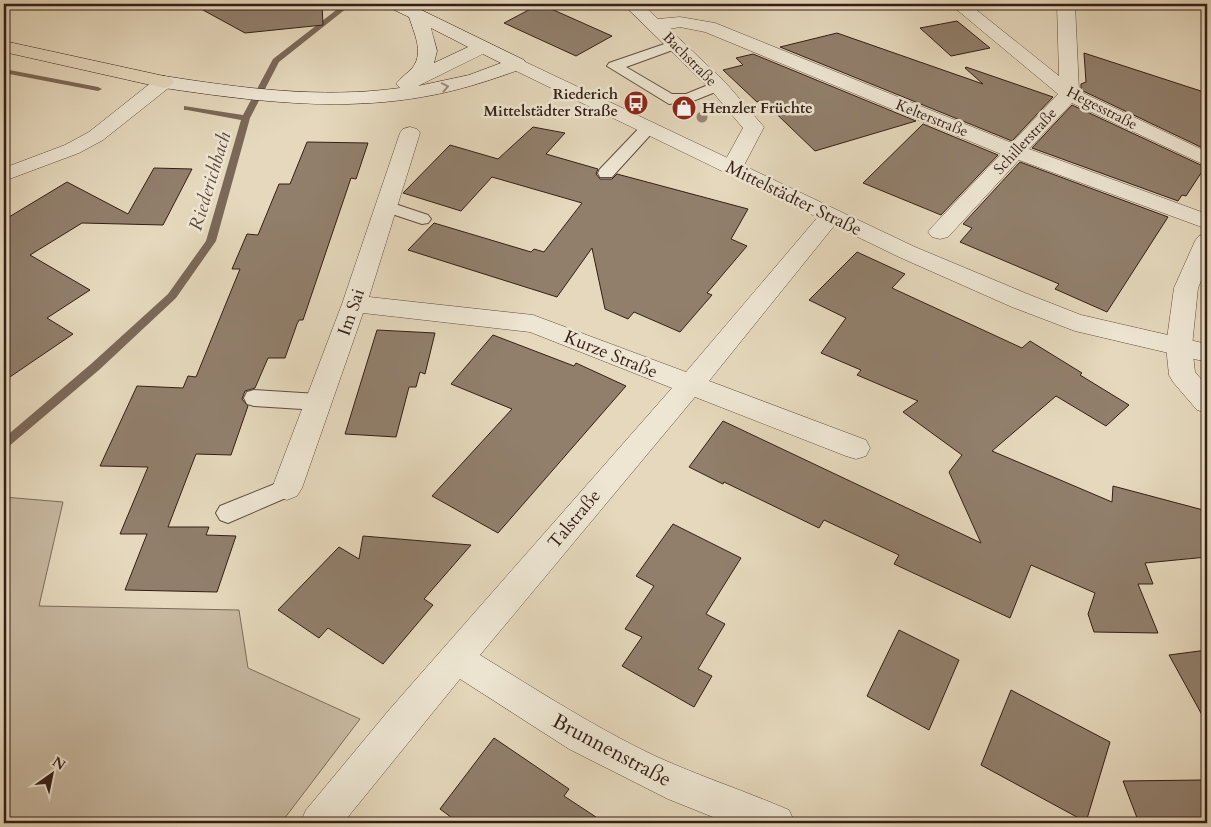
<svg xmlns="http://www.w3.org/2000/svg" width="1211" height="827" font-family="Cardo,serif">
	<rect width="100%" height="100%" fill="#e5d8bc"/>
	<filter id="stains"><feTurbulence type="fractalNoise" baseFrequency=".004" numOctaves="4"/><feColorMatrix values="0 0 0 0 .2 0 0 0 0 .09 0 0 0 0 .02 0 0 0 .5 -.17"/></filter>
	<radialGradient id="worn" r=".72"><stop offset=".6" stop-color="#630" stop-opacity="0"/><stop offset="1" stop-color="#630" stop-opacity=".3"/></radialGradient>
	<polygon fill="#c7b8a0" stroke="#7e6b5b" points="4,497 63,502 39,606 239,610 248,668 360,719 281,823 4,823"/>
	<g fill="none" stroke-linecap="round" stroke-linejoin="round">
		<g fill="#7b6858" fill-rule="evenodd">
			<polygon points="344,4 352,4 279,62 250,118 216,241 176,298 99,370 8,447 4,448 4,438 91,364 168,294 206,241 241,120 187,110 184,110 184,106 243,115 273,59"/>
			<polygon points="4,69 98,87 102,89 98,91 4,73"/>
		</g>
	</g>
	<g fill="#917f6c" stroke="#351e16">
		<polygon points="192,4 322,4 323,25 245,33"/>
		<polygon points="540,4 612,36 576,56 504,23"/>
		<polygon points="957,21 990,48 951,56 920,28"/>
		<polygon points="837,33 983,84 965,68 966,67 1053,97 1012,141 780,47"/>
		<polygon points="1084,53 1207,93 1207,150 1081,90 1081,84 1086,82"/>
		<polygon points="753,54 916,121 815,151 762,100 757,102 723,70 743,65 736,58"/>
		<polygon points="1072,105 1205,167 1186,196 1182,195 1178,201 1032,148"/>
		<polygon points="923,124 998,155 941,215 863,183"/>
		<polygon points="533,127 565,133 546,154 598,169 596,174 600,179 612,179 617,174 748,209 731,239 747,246 707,293 712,295 680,332 634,312 628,319 605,309 592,248 557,297 408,250 434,223 531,252 534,249 544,252 582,203 492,177 461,211 403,193 450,145 498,159"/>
		<polygon points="307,142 368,143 356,179 351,178 303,320 299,320 297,324 285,358 268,358 255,388 245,391 242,399 248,406 231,455 196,454 168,527 209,527 206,535 236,536 217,592 125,590 147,534 120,534 148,467 100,466 137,386 183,388 188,376 196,377 240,269 232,269 247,234 258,235 279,184 290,184"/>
		<polygon points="1020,162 1168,217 1107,312 1055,289 1059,284 960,242 972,228 963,224"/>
		<polygon points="154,168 192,169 163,225 82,223 30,255 90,290 47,318 73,334 4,381 4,220 67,182 128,214"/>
		<polygon points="857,252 905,274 892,288 1022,348 1030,341 1082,373 1080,375 1129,405 1106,426 1056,396 992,451 1112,502 1113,486 1207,511 1207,557 1145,563 1153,584 1138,584 1158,633 1094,632 1088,614 1095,593 1031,565 1010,618 894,564 899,555 824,520 819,528 724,482 723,484 689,467 723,421 981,543 949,472 962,455 903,412 918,401 857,375 861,370 821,353 846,318 809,300"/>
		<polygon points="377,330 435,333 425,374 420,372 416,387 409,387 396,437 345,434"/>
		<polygon points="493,335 574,366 576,363 626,386 498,533 432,496 512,409 451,384"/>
		<polygon points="673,524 741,558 706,614 725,624 698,669 712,676 694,707 622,666 642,637 625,629 654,586 636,576"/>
		<polygon points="363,536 471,545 424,599 433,605 383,664 328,628 319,638 278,610 339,547 359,559"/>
		<polygon points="899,630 959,660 929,730 867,696"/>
		<polygon points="1207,650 1207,724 1169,655"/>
		<polygon points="1011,690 1110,742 1086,822 981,765"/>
		<polygon points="494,738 569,789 564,796 605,823 459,823 440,809"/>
		<polygon points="1202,780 1207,793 1207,823 1139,823 1123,781"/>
	</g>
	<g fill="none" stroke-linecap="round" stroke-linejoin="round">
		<defs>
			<g id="service">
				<polygon points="676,40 681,41 683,44 681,47 626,67 672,94 686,94 718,81 726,86 723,89 693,101 669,104 607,66 609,63"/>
				<polygon points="648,123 654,125 656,128 654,131 612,177 600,177 598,173 600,169 642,125"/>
				<polygon points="386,201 428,215 431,219 428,223 422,224 380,210 377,206 380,202"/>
				<polygon points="254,390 318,394 325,396 329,402 325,408 318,410 254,406 247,404 244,398 247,392"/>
				<polygon points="287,479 295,482 298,488 295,494 228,523 220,520 216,513 220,506"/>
			</g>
			<g id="minor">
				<polygon points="623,4 642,4 658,19 680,17 715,23 1012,143 1058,94 950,4 969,4 1059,76 1057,4 1075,4 1079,91 1207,152 1207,166 1072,103 1029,149 1207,214 1207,229 1019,160 948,237 940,239 932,237 928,232 932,227 1001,154 705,32 680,27 669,29 725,82 764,127 740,173 732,174 724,173 721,168 743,128 711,90"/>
				<polygon points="164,76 171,78 174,82 171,86 103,140 79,153 4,181 4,168 65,145 89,132 157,78"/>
				<path d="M 410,127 L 417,129 L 420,133 L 369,297 L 533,315 L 686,372 L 823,211 L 831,209 L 839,211 L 842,216 L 709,381 L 866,440 L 870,448 L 866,456 L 856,459 L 846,456 L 695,397 L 480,655 C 537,690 594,727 655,756 C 699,776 745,791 789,810 L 795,823 L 728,823 L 668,799 L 569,749 L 460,679 L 343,823 L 300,823 L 306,810 L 389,710 L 672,388 L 530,332 L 363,313 L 302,488 L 297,496 L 287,500 L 277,496 L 272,488 L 342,304 L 400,133 L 403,129 Z"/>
				<polygon points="1207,234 1207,267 1198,288 1192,346 1195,372 1207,386 1207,413 1197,410 1173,382 1169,375 1166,346 1174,288 1195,241 1199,236"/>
			</g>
			<polygon id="tertiary" points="517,58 915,247 1030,295 1081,315 1207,344 1207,362 1075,331 1012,307 899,257 510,68 508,64 510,60"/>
			<path id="secondary" d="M 387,4 L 409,4 L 524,60 L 526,64 L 524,68 C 494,79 464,89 433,95 C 344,113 252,101 164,88 L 157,86 L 154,82 L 157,78 L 164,76 C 241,88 321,99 400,88 L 396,84 C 401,77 408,73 413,67 C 424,52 414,33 409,17 L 390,8 ZM 431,28 L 468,47 L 434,63 L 437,51 ZM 483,54 L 501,63 L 469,75 L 418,86 Z"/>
			<polygon id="trunk" points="4,41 164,76 171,78 174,82 171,86 164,88 4,52"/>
		</defs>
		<use href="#service" stroke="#614c40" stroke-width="2"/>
		<use href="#minor" stroke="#614c40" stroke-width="1"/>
		<use href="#tertiary" stroke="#614c40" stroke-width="1"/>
		<use href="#secondary" stroke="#351e16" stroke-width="1"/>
		<use href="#trunk" stroke="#351e16" stroke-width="1"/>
		<use href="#service" fill="#eee6d3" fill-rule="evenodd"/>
		<use href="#minor" fill="#eee6d3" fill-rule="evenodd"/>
		<use href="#tertiary" fill="#eee6d3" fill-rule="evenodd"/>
		<use href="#secondary" fill="#eee6d3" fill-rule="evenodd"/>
		<use href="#trunk" fill="#e5d8bc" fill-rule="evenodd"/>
	</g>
	<circle fill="#998773" cx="702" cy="117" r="5.5"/>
	<defs><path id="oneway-chevron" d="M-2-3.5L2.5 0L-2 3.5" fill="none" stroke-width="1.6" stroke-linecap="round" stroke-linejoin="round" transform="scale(1.25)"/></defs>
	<use stroke="#9b8c7e" href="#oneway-chevron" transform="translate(445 87) rotate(-11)"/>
	<defs>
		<symbol id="bus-disc" viewBox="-11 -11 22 22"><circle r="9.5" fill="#8f2418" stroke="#eee6d3"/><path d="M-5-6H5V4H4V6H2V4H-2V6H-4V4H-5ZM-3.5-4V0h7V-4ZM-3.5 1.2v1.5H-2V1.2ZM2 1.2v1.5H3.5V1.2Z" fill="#fff"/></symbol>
		<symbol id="shop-disc" viewBox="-11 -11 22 22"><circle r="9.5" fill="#8f2418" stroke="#eee6d3"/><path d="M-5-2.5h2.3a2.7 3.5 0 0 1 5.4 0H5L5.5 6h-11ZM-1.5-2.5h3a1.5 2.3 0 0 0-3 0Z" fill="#fff"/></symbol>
	</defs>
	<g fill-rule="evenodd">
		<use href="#bus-disc" x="622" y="89" width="28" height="28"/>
		<use href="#shop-disc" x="670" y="94" width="28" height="28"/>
	</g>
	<g text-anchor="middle" stroke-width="5" stroke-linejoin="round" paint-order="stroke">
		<g font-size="15" fill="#351e16" stroke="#eee6d3">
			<text transform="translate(690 59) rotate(45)" y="5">Bachstraße</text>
			<text transform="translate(1102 108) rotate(27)" y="5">Hegesstraße</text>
			<text transform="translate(932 118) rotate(22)" y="5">Kelterstraße</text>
			<text transform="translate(1025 141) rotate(-47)" y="5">Schillerstraße</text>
		</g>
		<g font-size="15" font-weight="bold" fill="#351e16" stroke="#eee6d3" text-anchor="end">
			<text x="618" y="99">Riederich<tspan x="618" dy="17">Mittelstädter Straße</tspan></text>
			<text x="702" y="113" text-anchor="start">Henzler Früchte</text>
		</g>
		<g font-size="18" fill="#351e16" stroke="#eee6d3">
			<text transform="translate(794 198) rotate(26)" y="6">Mittelstädter Straße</text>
			<text transform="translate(351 312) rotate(-71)" y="6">Im Sai</text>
			<text transform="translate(611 354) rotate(22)" y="6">Kurze Straße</text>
			<text transform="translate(574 519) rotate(-50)" y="6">Talstraße</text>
		</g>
		<g font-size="19" font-style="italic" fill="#5e493c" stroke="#eee6d3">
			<text transform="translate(209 181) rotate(-73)" y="7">Riederichbach</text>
		</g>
		<g font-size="21" fill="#351e16" stroke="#eee6d3">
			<text transform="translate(612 750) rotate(28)" y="7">Brunnenstraße</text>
		</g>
	</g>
	<rect width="1211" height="827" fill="none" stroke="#e5d8bc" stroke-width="20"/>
	<rect x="5" y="5" width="1201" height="817" fill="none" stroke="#351e16" stroke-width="2.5"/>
	<rect x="10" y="10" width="1191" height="807" fill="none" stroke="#351e16"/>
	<g transform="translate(52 774) rotate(33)" stroke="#eee6d3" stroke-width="4" paint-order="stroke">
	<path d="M0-4L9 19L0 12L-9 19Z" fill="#351e16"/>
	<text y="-8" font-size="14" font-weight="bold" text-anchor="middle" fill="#351e16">N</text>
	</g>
	<rect width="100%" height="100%" filter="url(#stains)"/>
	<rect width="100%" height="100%" fill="url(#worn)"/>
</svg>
